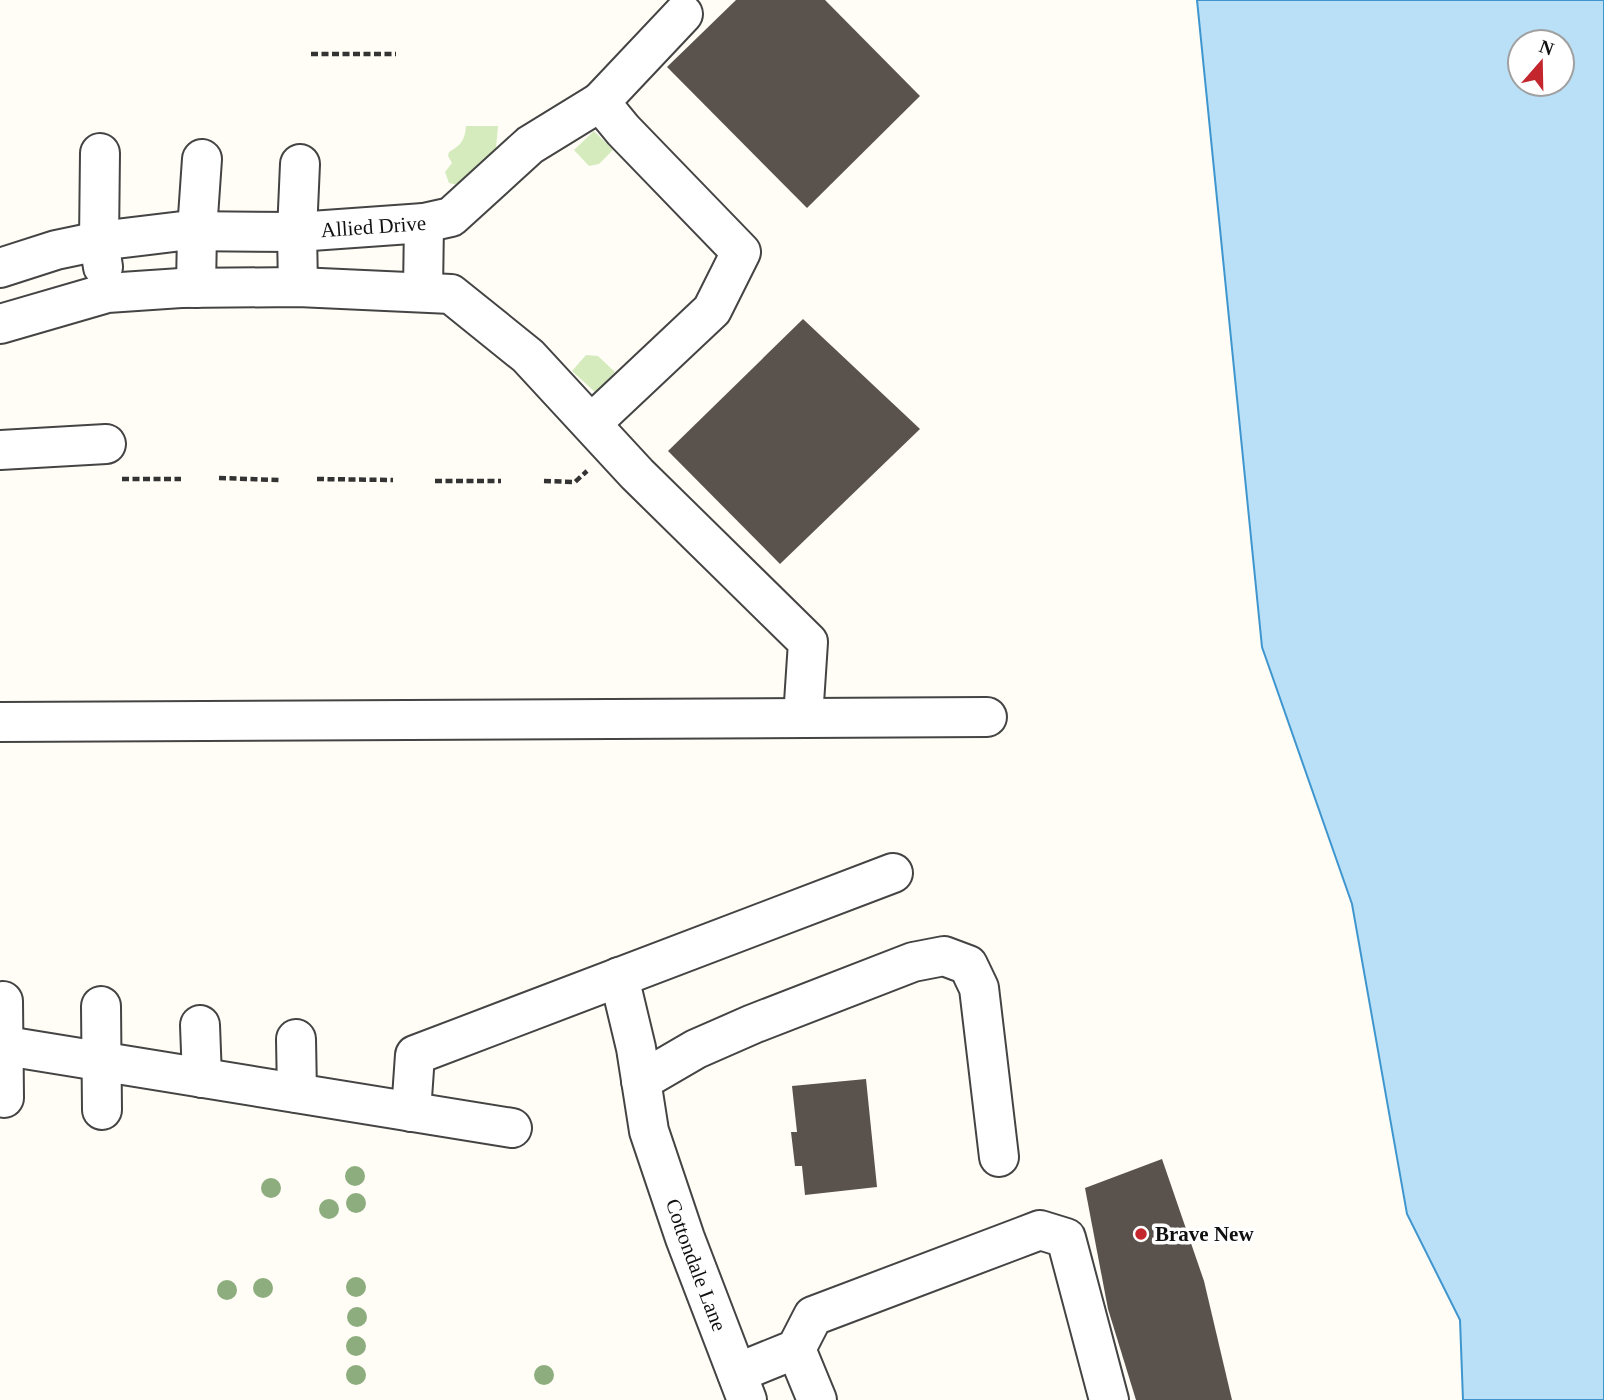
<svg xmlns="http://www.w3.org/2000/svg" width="1604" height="1400" font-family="'Times New Roman',serif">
	<rect width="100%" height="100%" fill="#fffdf5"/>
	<g fill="#d5ebbd">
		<path d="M 466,126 L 498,126 L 496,148 L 458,185 L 449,183 L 445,172 L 452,163 L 448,156 L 449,152 C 461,145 465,140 466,126 Z"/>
		<polygon points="594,131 613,150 599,164 589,166 574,150"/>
		<polygon points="586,355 598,356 615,372 596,393 572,371"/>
	</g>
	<path fill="#b9e0f7" stroke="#3f96cf" stroke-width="2" fill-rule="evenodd" d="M 1197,0 L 1604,0 L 1604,1400 L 1463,1400 L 1460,1320 L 1407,1214 L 1352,904 L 1262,647 ZM 1520,42 L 1562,42 L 1562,84 L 1520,84 Z"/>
	<g fill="#5a524d">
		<polygon points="736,0 825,0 920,96 807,208 667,67"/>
		<polygon points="803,319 920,429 780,564 668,451"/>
		<polygon points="866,1079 877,1187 805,1195 802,1166 795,1166 791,1132 797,1132 792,1086"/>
		<polygon points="1162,1159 1204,1281 1232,1400 1136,1400 1108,1309 1085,1188"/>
	</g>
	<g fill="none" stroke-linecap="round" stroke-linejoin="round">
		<defs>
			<g id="minor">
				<polyline points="600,102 683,14"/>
				<polyline points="100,153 99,241 103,267"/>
				<path id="s1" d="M 0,268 L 56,250 L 99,241 L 182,231 L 297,232 L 424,223 L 451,217 L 530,145 L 600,102 L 623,130 L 741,252 L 712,310 L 592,423"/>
				<polyline points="298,287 297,232 300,164"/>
				<polyline points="196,288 197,231 202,159"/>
				<polyline points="423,291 424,223"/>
				<polyline points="0,324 107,293 181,288 298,287 451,294 528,356 637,474 808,642 803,718"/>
				<polyline points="0,450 106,444"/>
				<polyline points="0,722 987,717"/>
				<path id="s2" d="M 619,977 L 636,1048 L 649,1131 L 685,1238 L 747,1400"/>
				<polyline points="3,1001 4,1098"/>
				<polyline points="101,1006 102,1110"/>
				<polyline points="200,1025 202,1078"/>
				<polyline points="296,1039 297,1093"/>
				<polyline points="0,1045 512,1128"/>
				<polyline points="641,1081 696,1049 753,1024 913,962 944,956 968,965 979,988 999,1157"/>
				<polyline points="411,1112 415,1055 893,873"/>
				<polyline points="796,1349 817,1400"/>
				<polyline points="737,1373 796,1349 813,1316 1040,1230 1066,1238 1109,1400"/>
			</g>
		</defs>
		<use href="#minor" stroke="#444" stroke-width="42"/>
		<g stroke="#333" stroke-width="4.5" stroke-dasharray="7 3.5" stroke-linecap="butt">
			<polyline points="311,54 396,54"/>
			<polyline points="219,478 279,480"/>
			<polyline points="122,479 181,479"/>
			<polyline points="317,479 393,480"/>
			<polyline points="435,481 501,481"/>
			<polyline points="544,481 575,482 587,471"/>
		</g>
		<use href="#minor" stroke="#fff" stroke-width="38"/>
	</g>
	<g fill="#8dad7f">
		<circle cx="355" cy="1176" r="10"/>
		<circle cx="271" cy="1188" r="10"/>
		<circle cx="356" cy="1203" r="10"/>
		<circle cx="329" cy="1209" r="10"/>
		<circle cx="356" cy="1287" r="10"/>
		<circle cx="263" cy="1288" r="10"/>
		<circle cx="227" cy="1290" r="10"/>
		<circle cx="357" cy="1317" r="10"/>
		<circle cx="356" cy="1346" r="10"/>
		<circle cx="356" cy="1375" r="10"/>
		<circle cx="544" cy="1375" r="10"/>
	</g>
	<circle fill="#c4262e" stroke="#fff" stroke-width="2.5" cx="1141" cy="1234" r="7"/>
	<g text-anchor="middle" stroke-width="7" stroke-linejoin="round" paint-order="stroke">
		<g font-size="21" fill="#111" stroke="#fff">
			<text dy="7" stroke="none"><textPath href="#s1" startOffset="378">Allied Drive</textPath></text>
			<text dy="7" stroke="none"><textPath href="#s2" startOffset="299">Cottondale Lane</textPath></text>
		</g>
		<g font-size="21" font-weight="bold" fill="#111" stroke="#fff" text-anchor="start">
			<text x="1155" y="1241">Brave New</text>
		</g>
	</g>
	<g transform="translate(1541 63) rotate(20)"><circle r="33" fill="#ffffff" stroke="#a0a0a0" stroke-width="2"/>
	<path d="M0-5L12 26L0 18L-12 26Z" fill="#c4262e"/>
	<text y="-10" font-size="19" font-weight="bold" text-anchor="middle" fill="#111111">N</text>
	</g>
</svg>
